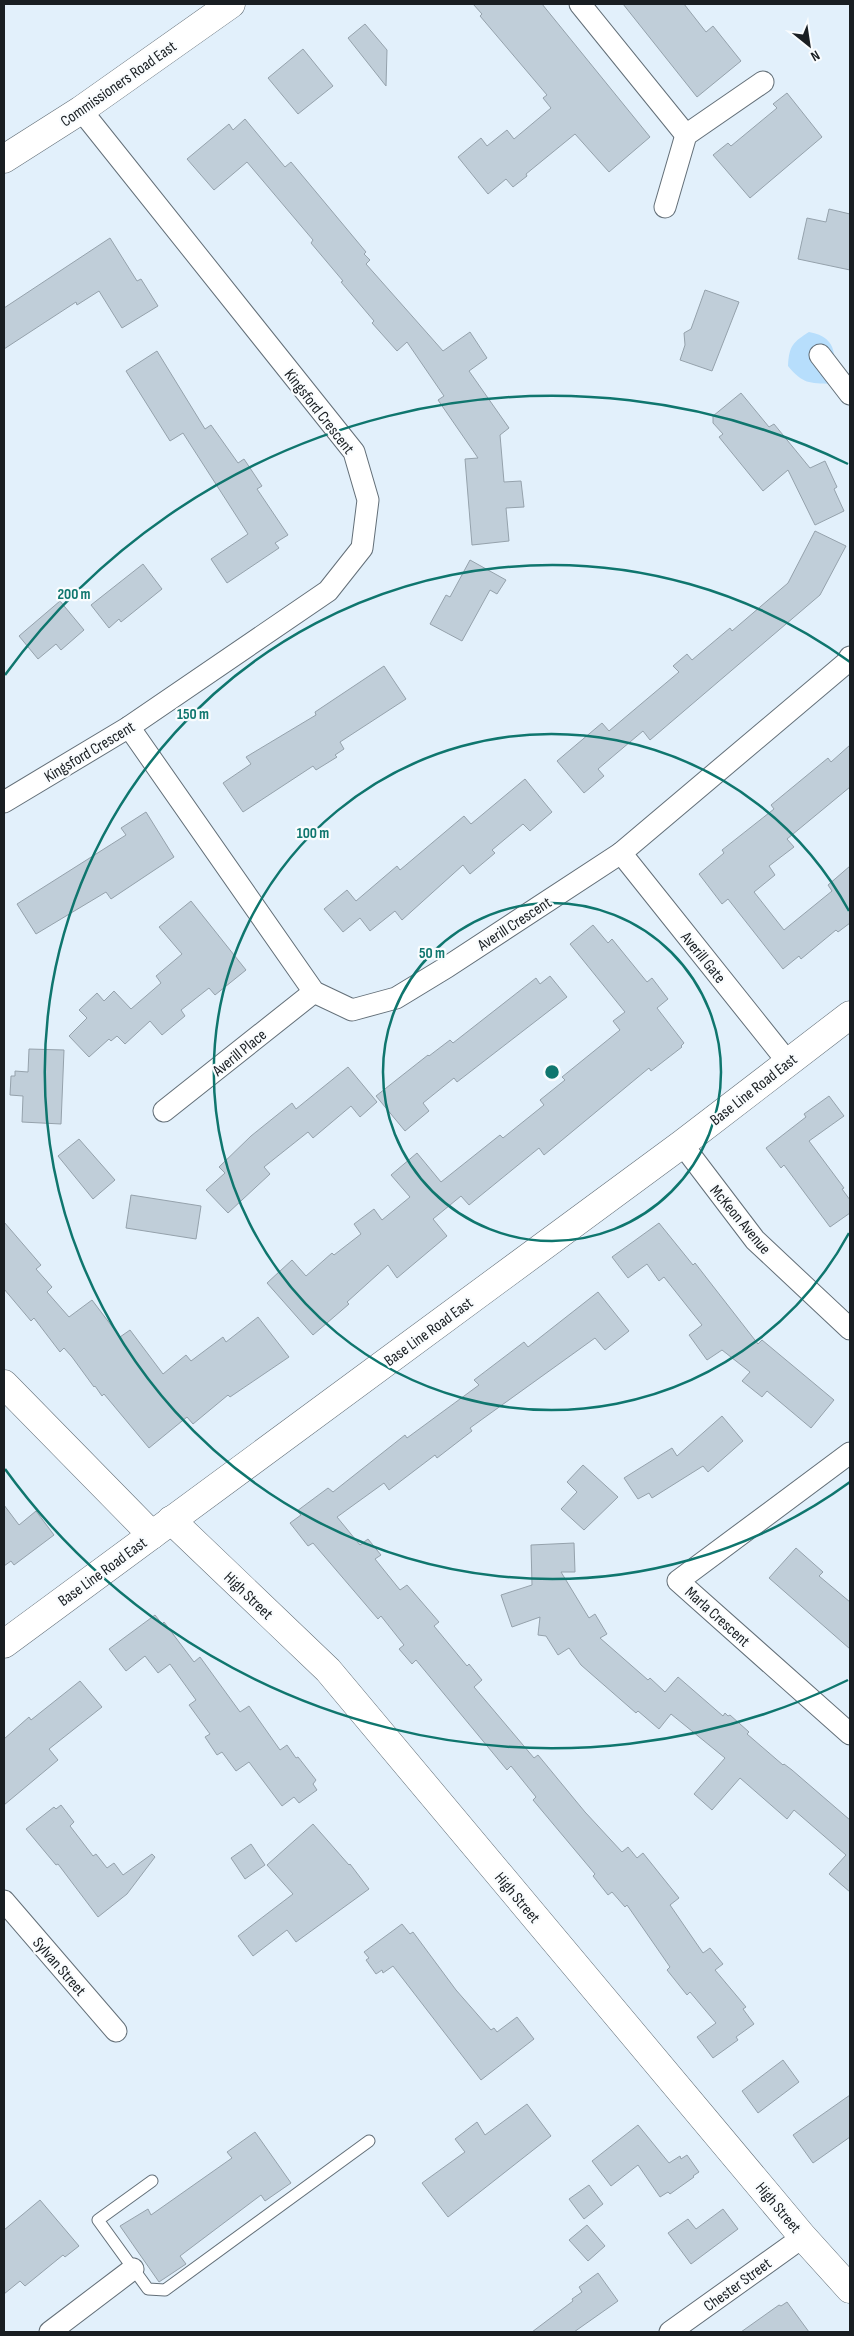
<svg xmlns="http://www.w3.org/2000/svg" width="854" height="2336" font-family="'Sofia Sans Condensed',sans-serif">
	<rect width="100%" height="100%" fill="#e2f0fb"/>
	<path fill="#b7defc" d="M 809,332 C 840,337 836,361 831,384 C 809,383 803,384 788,366 C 789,346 793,342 809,332 Z"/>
	<g fill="#c0ced9" stroke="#95a2ac">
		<polygon points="473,4 542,4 650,137 609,172 575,134 526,174 527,176 513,187 506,179 488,194 458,157 481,138 487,146 507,130 514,139 551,108 543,98 547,95 480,16 482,14"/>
		<polygon points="623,4 684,4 706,32 713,26 741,61 697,97"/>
		<polygon points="365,24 387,50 386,86 348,38"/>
		<polygon points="303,49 333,86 298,114 268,78"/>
		<polygon points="787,93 822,137 750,198 713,155 728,143 731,146 777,108 773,104"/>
		<polygon points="245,119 285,167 291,162 366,252 364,254 370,260 366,264 443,351 470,332 487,358 469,371 509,428 500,435 504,482 521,481 524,507 506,508 509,541 472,545 465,459 478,458 438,400 444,396 407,342 397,351 372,323 374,321 341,282 343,281 311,243 313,240 247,162 214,190 187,159 229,124 233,130"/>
		<polygon points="829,209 850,214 850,270 798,259 807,218 826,222"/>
		<polygon points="110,238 137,281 141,279 158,306 122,328 99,291 77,305 76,302 4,349 4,308"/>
		<polygon points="705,290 739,302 712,371 680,360 685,345 684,333 691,329"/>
		<polygon points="157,351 205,429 211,425 238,463 244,459 262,486 257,489 288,535 275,543 279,548 227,583 211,559 248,534 183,433 170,441 126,371"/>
		<polygon points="741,393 769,427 774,424 810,468 825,461 837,487 834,489 844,511 815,525 788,470 763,491 719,437 723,434 713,423 713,416"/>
		<polygon points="815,531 846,546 820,595 650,740 643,731 598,769 604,776 584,793 557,761 602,723 609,731 679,672 673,666 687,654 692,660 730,628 732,631 788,583"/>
		<polygon points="470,560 506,580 497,594 490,590 462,641 430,624 446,595 450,597"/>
		<polygon points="143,564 162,589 121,622 119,619 109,628 91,605"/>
		<polygon points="60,601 84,630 61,650 56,644 38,659 19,636"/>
		<polygon points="384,666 406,699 340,742 344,749 335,755 337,757 316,770 313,766 243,812 223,783 251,764 246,757 316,715 315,712"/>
		<polygon points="850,745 850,787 787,839 794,847 769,866 775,875 754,892 784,930 832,891 828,885 850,866 850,923 838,932 836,930 801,959 799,956 783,969 728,899 722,904 699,874 724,853 722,850 774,809 771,805 828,758 831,762"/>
		<polygon points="525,779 552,812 530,831 523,824 492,850 495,853 470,874 463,865 402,920 395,911 370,931 360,918 343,932 324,909 347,890 356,901 397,866 400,870 464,816 471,824"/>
		<polygon points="146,812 174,857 111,899 106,892 36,934 17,904 126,835 121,828"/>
		<polygon points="191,901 246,970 215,995 209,988 181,1010 185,1016 162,1035 150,1021 125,1044 117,1036 111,1041 109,1039 89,1057 69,1036 87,1018 79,1010 97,993 104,1001 114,991 131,1009 161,983 156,976 182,954 159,927"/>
		<polygon points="593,925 608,943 612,939 647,982 652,978 668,999 657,1008 684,1043 681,1046 682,1047 651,1071 649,1068 544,1155 539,1148 469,1205 461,1196 433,1219 447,1236 397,1278 388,1265 347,1302 349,1304 313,1335 267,1283 292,1260 306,1276 332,1253 334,1255 361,1234 354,1224 374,1209 382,1220 410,1197 391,1175 417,1153 441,1182 500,1135 503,1138 544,1105 540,1100 565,1080 562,1077 620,1030 613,1021 625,1012 570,944"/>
		<polygon points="550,976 567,997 457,1082 454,1078 423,1103 429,1111 405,1131 376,1096 428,1055 429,1056 450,1040 453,1043 536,978 540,984"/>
		<polygon points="29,1049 64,1050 61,1124 22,1122 23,1096 10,1095 11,1076 15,1076 15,1071 28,1072"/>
		<polygon points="348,1067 377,1102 360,1117 351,1106 313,1138 308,1132 264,1167 270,1174 228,1213 206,1190 225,1173 219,1167 251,1136 292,1103 296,1109"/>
		<polygon points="829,1096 844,1116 809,1141 844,1188 842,1189 850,1200 850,1213 830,1227 784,1165 781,1168 766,1148 806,1117 804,1114"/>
		<polygon points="79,1139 115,1180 93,1199 58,1156"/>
		<polygon points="131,1195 201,1206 196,1239 126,1228"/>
		<polygon points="4,1222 41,1265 36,1269 52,1287 47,1292 69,1317 92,1300 120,1337 130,1330 163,1374 186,1355 191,1361 223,1337 226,1342 258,1317 289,1357 230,1397 228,1395 193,1424 187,1417 149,1448 104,1394 102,1396 95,1386 94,1387 72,1357 64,1348 60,1352 34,1318 31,1321 4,1289"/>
		<polygon points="659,1223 693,1265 695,1263 758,1344 762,1340 834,1400 811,1428 767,1391 762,1397 742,1381 750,1372 722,1350 707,1360 689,1335 702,1325 664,1277 659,1281 647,1264 628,1278 612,1257"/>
		<polygon points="598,1292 629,1331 605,1350 595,1338 470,1428 472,1431 437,1458 435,1455 389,1490 384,1483 337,1517 360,1545 368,1539 381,1555 375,1559 400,1590 407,1585 439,1622 434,1626 467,1666 469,1664 482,1680 474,1687 534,1758 538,1755 585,1812 622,1852 628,1847 637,1858 643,1853 679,1898 670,1905 703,1953 710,1948 723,1964 715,1970 746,2007 743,2009 754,2024 736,2037 738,2040 713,2058 697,2037 716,2023 690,1992 687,1995 667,1970 670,1967 627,1905 625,1907 612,1892 608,1895 593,1876 595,1874 533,1800 536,1797 511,1766 507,1770 416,1660 412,1664 399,1649 404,1645 381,1616 378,1619 313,1543 308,1546 290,1523 301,1515 297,1511 328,1488 333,1492 405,1435 407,1438 479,1385 474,1380 524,1342 528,1347"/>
		<polygon points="722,1416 743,1441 708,1472 703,1466 652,1498 649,1493 638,1499 624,1478 672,1448 677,1456"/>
		<polygon points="583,1465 618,1497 584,1530 561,1509 577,1492 567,1482"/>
		<polygon points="4,1505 19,1525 36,1511 54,1535 14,1565 11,1561 4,1566"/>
		<polygon points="574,1543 575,1572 561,1572 589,1618 595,1614 607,1634 600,1638 648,1680 650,1678 665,1692 678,1677 723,1716 725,1713 728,1716 730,1715 749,1732 747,1734 783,1765 784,1764 792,1770 850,1820 850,1892 829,1874 846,1855 794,1810 787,1819 740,1778 712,1810 694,1794 725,1758 671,1714 659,1729 638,1711 636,1713 581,1665 569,1648 558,1655 546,1636 538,1635 540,1617 512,1627 501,1595 532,1585 531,1545"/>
		<polygon points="796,1548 823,1572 819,1576 850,1602 850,1649 769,1578"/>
		<polygon points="155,1615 162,1624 164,1622 194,1662 200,1657 240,1712 249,1706 280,1750 287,1745 296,1758 298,1757 316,1780 313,1784 317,1790 299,1803 294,1797 282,1806 249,1762 236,1771 222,1752 217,1755 205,1737 210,1734 189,1705 196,1700 170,1664 158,1673 145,1656 126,1671 109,1649"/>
		<polygon points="80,1681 102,1707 49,1749 58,1760 4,1805 4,1739 29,1717 31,1720"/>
		<polygon points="61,1805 74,1822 70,1826 93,1856 96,1854 107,1868 114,1863 123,1875 152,1854 155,1857 127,1894 98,1917 58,1864 56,1865 26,1829 54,1807 56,1809"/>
		<polygon points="313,1824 349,1865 350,1864 369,1889 296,1942 287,1930 253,1956 238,1936 293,1894 267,1865"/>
		<polygon points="251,1844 265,1865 245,1879 231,1858"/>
		<polygon points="402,1924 410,1934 413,1932 456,1990 491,2030 494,2028 497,2032 517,2017 534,2039 481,2080 393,1966 383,1973 382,1970 376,1974 366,1960 369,1958 364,1952"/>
		<polygon points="783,2060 799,2082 758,2113 742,2091"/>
		<polygon points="850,2095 850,2137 813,2163 793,2135"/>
		<polygon points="527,2104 551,2136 448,2217 422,2183 465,2152 455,2139 477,2122 485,2135"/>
		<polygon points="638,2125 669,2163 680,2156 681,2159 687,2155 699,2172 693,2176 694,2177 670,2194 668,2192 660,2197 638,2165 611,2186 592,2161"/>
		<polygon points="255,2132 291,2183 265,2201 261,2195 180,2256 186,2264 159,2282 120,2226 148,2209 151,2215 232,2158 227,2152"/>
		<polygon points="589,2185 603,2204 584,2219 569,2199"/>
		<polygon points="40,2200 79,2246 65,2257 63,2255 25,2286 20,2281 4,2294 4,2230"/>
		<polygon points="723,2209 738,2229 691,2264 668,2233 688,2219 696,2229"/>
		<polygon points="587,2225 605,2246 588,2261 569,2240"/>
		<polygon points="598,2273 618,2301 574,2332 532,2332 573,2301 572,2299 582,2292 579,2287"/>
		<polygon points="787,2302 809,2332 741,2332 779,2305 781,2306"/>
	</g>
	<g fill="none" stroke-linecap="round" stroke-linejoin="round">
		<defs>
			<polyline id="lane" points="152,2181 98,2220 148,2289 165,2290 369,2141"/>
			<g id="street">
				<polyline points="580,4 686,135"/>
				<polyline points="665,207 686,135 763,82"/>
				<polyline points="820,355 850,394"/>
				<polyline points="129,727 314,992 352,1010 396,998 447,967 621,853 846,663 850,657"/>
				<polyline points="4,802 129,727 328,591 362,548 368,500 354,452 81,110"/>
				<polyline points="621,853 787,1061"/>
				<polyline points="164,1111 314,992"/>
				<polyline points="682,1144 755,1240 850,1329"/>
				<polyline points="850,1453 678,1581 850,1734"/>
				<polyline points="4,1901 116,2031"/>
				<polyline points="50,2332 133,2269"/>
				<polyline points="670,2332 803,2237"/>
			</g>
			<g id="secondary">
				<polyline points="4,159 81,110 231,4"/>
				<polyline points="4,1384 152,1535"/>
				<polyline points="171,1520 328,1670 803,2237 850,2289"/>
				<polyline points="4,1644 682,1144 850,1015"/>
			</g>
		</defs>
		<use href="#lane" stroke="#636f78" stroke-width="13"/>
		<use href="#street" stroke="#636f78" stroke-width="23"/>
		<use href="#secondary" stroke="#636f78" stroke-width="29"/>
		<use href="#lane" stroke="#fff" stroke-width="11"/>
		<use href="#street" stroke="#fff" stroke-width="21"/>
		<use href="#secondary" stroke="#fff" stroke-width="28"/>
	</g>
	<g fill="none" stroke="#0f766e" stroke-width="2.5">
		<circle cx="552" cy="1072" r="169"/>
		<path d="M849 1233A338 338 0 1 1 849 911"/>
		<path d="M850 1482A507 507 0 1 1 850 662"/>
		<path d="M848 1680A676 676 0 0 1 5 1469M5 675A676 676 0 0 1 848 464"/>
	</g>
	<g text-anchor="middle" stroke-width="4.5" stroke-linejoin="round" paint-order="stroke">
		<g font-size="16" fill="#191e22" stroke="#f9fcfe">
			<text transform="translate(118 83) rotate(-35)" y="6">Commissioners Road East</text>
			<text transform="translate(320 411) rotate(52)" y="6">Kingsford Crescent</text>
			<text transform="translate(89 751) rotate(-31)" y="6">Kingsford Crescent</text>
			<text transform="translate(514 923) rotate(-33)" y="6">Averill Crescent</text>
			<text transform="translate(704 957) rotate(51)" y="6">Averill Gate</text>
			<text transform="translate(239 1052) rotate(-39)" y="6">Averill Place</text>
			<text transform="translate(753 1089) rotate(-38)" y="6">Base Line Road East</text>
			<text transform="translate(741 1219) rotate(50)" y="6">McKeon Avenue</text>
			<text transform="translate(428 1331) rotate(-36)" y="6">Base Line Road East</text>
			<text transform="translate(102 1571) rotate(-36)" y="6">Base Line Road East</text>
			<text transform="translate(249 1595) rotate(44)" y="6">High Street</text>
			<text transform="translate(718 1616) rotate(42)" y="6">Marla Crescent</text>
			<text transform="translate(518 1897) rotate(50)" y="6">High Street</text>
			<text transform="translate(60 1966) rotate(49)" y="6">Sylvan Street</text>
			<text transform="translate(779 2207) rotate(50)" y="6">High Street</text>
			<text transform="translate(737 2284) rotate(-36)" y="6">Chester Street</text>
		</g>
	</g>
	<circle cx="552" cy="1072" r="8" fill="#0f766e" stroke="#f9fcfe" stroke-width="2.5"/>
	<g font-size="15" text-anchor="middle" font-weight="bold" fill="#0f766e" stroke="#f9fcfe" stroke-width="4.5" stroke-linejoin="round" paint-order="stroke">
		<text x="74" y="599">200 m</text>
		<text x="193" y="719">150 m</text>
		<text x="313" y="838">100 m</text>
		<text x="432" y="958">50 m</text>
	</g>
	<rect width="854" height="2336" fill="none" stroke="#191e22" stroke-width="10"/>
	<g transform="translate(809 45) rotate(150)" stroke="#f9fcfe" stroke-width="4" paint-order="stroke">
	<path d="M0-4L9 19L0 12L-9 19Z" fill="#191e22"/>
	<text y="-8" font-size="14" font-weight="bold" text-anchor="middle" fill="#191e22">N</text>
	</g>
</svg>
